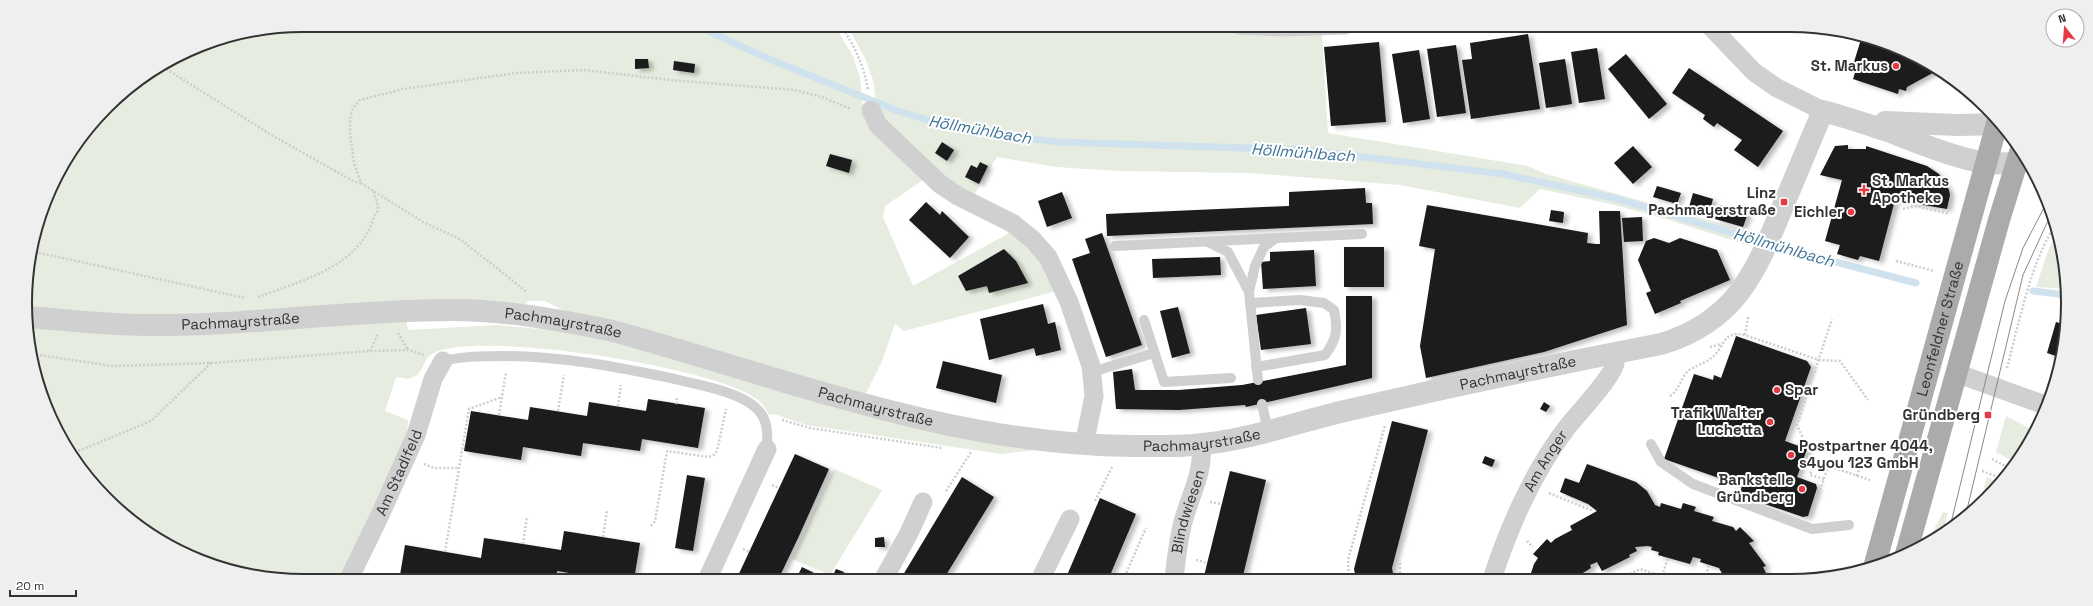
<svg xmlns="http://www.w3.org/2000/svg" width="2093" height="606" font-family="'Space Grotesk',sans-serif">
	<defs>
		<filter id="shadow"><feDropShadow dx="4.5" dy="2.5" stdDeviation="2" flood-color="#0004"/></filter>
	</defs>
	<rect width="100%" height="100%" fill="#fff"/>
	<g fill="#e6ecdf">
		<path d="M 303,25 L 834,25 L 853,56 L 860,78 L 863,108 L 923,180 L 885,206 L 883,217 L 913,286 L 1009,233 C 1038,249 1042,263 1057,291 L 904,331 L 895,324 L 882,361 L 864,397 L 575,316 L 545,301 L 528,301 L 523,307 L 404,308 L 408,330 L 498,325 L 580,333 L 1046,449 L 1001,454 L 806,425 L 774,414 L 769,415 C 766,409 763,404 758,400 C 717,367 484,331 436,352 C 425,357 425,364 419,373 C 417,376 412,377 409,379 L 396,377 L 385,411 L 408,420 L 407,437 L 339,581 L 303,581 L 249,576 L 164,544 L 120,512 L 83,472 L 54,426 L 35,375 L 26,285 L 34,231 L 54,180 L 82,134 L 120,94 L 197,46 L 249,30 Z"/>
		<polygon points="847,25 1155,25 1208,32 1322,34 1328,133 1528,166 1546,174 1755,233 1750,246 1669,220 1611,204 1540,189 1520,208 1400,185 1251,173 1118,171 1056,167 997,157 974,195 932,168 877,111 873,80 866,60"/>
		<polygon points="2058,233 2063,249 2067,289 2036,287 2049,248"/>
		<polygon points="2006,416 2035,431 2031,442 2014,462 1996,452"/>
		<polygon points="834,469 882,490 830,575 792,559"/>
		<polygon points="1987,477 1998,482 1980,503"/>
		<polygon points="1943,512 1948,513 1943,532 1927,543"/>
	</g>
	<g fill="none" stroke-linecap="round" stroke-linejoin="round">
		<g stroke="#cfe2ee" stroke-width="7">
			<polyline points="695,25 769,59 898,111 928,120 1018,137 1058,142 1307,150 1503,174 1614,198 1786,249 1916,283"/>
			<polyline points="2033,291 2067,295"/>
		</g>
	</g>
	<g fill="#1a1a1a" filter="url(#shadow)">
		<polygon points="1528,34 1540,109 1471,119 1462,60 1472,59 1470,43"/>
		<polygon points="1862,36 1896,46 1940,69 1907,87 1906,91 1899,89 1898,94 1853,79 1858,63 1854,62"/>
		<polygon points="1379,42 1386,122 1331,126 1324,47"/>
		<polygon points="1456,45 1466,113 1437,117 1427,49"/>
		<polygon points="1597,48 1605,99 1579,103 1571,52"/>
		<polygon points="1419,50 1430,119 1403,123 1392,54"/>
		<polygon points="1626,54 1667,104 1649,119 1608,69"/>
		<polygon points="635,59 648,59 649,68 635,69"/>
		<polygon points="1565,59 1572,104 1546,108 1539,63"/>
		<polygon points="674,61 695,64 694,73 673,70"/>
		<polygon points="1689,68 1783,131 1758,167 1734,150 1742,140 1717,123 1714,127 1703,119 1705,115 1672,93"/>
		<polygon points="942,142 954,150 947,161 935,153"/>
		<polygon points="1848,145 1848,149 1866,149 1866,146 1927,166 1939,174 1949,190 1950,195 1947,209 1895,200 1879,261 1860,256 1858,260 1837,254 1840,245 1825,241 1842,180 1820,175 1835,146"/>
		<polygon points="1633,146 1652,167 1633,184 1614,163"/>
		<polygon points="830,154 852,160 849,173 826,166"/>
		<polygon points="980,162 988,166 979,184 965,177 971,165 977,168"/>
		<polygon points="1657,186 1681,193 1677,204 1653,197"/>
		<polygon points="1365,188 1366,203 1372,203 1373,224 1107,236 1106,214 1289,206 1289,192"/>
		<polygon points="1062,192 1072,218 1047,227 1038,201"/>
		<polygon points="1693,193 1713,199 1709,214 1689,207"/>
		<polygon points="926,202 940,215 942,211 969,237 950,258 909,220"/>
		<polygon points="1427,205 1588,233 1587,243 1596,244 1600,244 1599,211 1620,211 1627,325 1544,352 1426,378 1420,346 1435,249 1419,246"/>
		<polygon points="1719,205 1748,213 1743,227 1715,219"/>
		<polygon points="1551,210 1564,212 1563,223 1549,221"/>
		<polygon points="1642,217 1643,241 1624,242 1622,218"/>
		<polygon points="1102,233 1142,345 1106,357 1072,259 1090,253 1085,239"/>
		<polygon points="1654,238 1669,243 1680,238 1717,250 1730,280 1680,301 1681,303 1655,314 1646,293 1651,291 1638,260 1646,241"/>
		<rect x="1344" y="247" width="40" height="40"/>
		<polygon points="1004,249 1016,261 1028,283 989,293 987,286 966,291 958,276"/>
		<polygon points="1314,250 1316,286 1263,289 1261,262 1270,261 1270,252"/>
		<polygon points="1220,257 1221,275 1153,278 1152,259"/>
		<polygon points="1346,296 1372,296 1372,378 1246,407 1245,405 1179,410 1116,409 1113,372 1132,369 1135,390 1179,390 1242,385 1346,365"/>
		<polygon points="1043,304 1048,324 1055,322 1061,350 1036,356 1034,348 989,360 980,319"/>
		<polygon points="1178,307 1190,353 1172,358 1160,311"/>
		<polygon points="1306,308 1311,344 1261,350 1256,315"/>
		<polygon points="2056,322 2066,325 2062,358 2047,353"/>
		<polygon points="1736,336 1807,361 1811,367 1785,441 1807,449 1797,477 1816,484 1817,488 1808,516 1803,517 1739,495 1742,486 1664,459 1694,374 1713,380 1714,375 1721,378"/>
		<polygon points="943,361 1002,375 996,403 936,388"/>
		<polygon points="648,399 705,408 698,448 642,439 640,451 583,443 581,456 523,447 521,460 464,451 471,411 528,420 530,407 587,416 589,402 646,411"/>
		<polygon points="1544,402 1550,406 1546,412 1540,409"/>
		<polygon points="1392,421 1428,430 1392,568 1394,579 1356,579 1354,569"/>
		<polygon points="795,454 829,469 799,536 778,580 736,580"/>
		<polygon points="1485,456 1495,460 1492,467 1482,463"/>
		<polygon points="1587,464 1636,482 1647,491 1655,505 1660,507 1661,503 1681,509 1683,503 1696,507 1694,511 1714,517 1712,521 1733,527 1736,531 1740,527 1754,541 1749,543 1766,566 1763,567 1769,579 1725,579 1719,568 1700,562 1701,559 1693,557 1690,564 1658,555 1659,552 1651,550 1652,547 1648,546 1635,547 1637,551 1629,555 1630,557 1602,571 1597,562 1590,565 1591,568 1573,579 1529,579 1534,564 1538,558 1533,554 1547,539 1551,543 1555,539 1572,530 1570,526 1597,511 1588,504 1560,492 1565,478 1579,483"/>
		<polygon points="1230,471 1266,480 1242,580 1203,580"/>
		<polygon points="687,475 705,478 693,551 675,548"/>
		<polygon points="962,477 994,497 943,580 900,580"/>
		<polygon points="1100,498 1136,514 1108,580 1065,580"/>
		<polygon points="564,531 640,543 634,580 617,581 557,571 556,581 492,581 478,578 478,581 399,581 405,545 481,558 484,538 561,550"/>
		<polygon points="884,537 885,547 875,547 875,538"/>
		<polygon points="802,567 814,573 811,579 799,573"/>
		<polygon points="836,569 844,572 840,580 831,580"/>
		<polygon points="820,573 829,578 828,580 817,579"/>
	</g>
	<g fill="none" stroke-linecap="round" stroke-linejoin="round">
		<g stroke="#cdcdcd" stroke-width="2.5" stroke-dasharray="2 2" stroke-linecap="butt">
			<path d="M 841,25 C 854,46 864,65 868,90"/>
			<polyline points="1744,32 1746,25"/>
			<polyline points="163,67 273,136 355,182 361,183 354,163 350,133 350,118 353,108 360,100 403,89 516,73 584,70 670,80 795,90 822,97 851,109"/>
			<polyline points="361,183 423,222 460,239 527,292"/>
			<polyline points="1903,209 1916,206 1950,214"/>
			<polyline points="31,251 245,298"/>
			<polyline points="1896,261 1934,271"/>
			<path d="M 258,297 C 300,281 357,268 373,220 C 374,216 377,213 378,209 C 378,203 375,197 373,191"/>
			<polyline points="1748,317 1745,335 1819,360 1840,361 1868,400"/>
			<polyline points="398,333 408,350"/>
			<polyline points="1710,347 1722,344"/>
			<polyline points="370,351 378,334"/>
			<polyline points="32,354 112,366 211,363 370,351 408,350 424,355"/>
			<path d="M 2007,368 C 2020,320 2029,268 2055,225"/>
			<path d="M 1670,396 C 1680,389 1680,379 1688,371 C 1694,366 1703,364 1710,359 C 1725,349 1721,330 1745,335"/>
			<polyline points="676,404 677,396"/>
			<polyline points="618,406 621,385"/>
			<polyline points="558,411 564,375"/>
			<polyline points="499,415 506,372"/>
			<polyline points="782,420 810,428 942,448"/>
			<polyline points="71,454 151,421 211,363"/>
			<polyline points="1992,459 2009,468"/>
			<polyline points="424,464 434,468 459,468"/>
			<polyline points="1982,471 2001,478"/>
			<polyline points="1857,476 1863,456"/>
			<polyline points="1824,479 1810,475 1814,462 1797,425 1832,319"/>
			<polyline points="772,485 779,488"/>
			<polyline points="946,491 971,452"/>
			<polyline points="1549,493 1593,511"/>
			<polyline points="1095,501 1112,467"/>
			<polyline points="1210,502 1222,504"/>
			<polyline points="1813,513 1828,466 1870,480"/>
			<polyline points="651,526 655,521 667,451 708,457 714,455 717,451 726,409"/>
			<polyline points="603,537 607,510"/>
			<polyline points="1527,541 1533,547"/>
			<polyline points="523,544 527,516"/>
			<polyline points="743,549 749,552"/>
			<polyline points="445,552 469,409 502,397"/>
			<polyline points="1196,560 1207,563"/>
			<polyline points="1400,563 1400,579"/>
			<polyline points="1831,573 1839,575"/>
			<polyline points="1576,576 1578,579"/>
			<polyline points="1662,576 1668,558"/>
			<polyline points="1349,579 1348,560 1385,425"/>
			<polyline points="1619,579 1640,569 1672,579"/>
			<polyline points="1705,579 1709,565"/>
			<polyline points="1123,580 1146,528"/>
		</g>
		<g stroke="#d0d0d0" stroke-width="10">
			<polyline points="1208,242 1228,252 1249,292"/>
			<polyline points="1115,246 1276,238"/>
			<path d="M 1250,303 L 1300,300 L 1324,303 L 1334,310 C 1338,330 1337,339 1325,355 L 1256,367"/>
			<polyline points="1144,320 1164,382 1231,378"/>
			<path d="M 443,361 C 463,356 483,356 504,356 C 562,356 618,367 675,379 C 698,385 737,391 755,407 C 768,418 768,433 767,449"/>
			<polyline points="1092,372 1154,353"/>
			<polyline points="1258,380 1249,292 1255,266 1264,247 1276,238 1362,234"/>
			<polyline points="1262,404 1268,432"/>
			<polyline points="1651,444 1661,462 1693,484 1812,529 1849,525"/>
		</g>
		<g stroke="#d0d0d0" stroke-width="19">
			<polyline points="1240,25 1281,27 1345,25"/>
			<polyline points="1709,25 1754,72 1777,88 1823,111"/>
			<polyline points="871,110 878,125 940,184 958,196 1012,223 1033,240 1048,257 1069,302 1091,366 1094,396 1084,445"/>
			<polyline points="1956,373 2045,405"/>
			<path id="s1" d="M 1492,579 C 1509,527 1534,470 1568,426 C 1577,415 1614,375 1615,363 C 1615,360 1613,356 1613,354"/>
			<polyline points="707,580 767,449"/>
			<polyline points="883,580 909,533 923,502"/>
			<polyline points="1040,580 1070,519"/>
			<path id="s2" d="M 1174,580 C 1176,560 1178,541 1183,522 C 1190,495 1204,473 1201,445"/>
			<path id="s3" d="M 348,581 L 380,515 L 416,435 L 433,379 L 443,361"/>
		</g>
		<g stroke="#d0d0d0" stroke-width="22">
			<polyline points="1885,122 1958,125 2001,124"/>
			<path id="s4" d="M 29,317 C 68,320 107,325 146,325 C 248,326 349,310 451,310 C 505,310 560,320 613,331 C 784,378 953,445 1132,446 C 1156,446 1180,447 1203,444 C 1253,439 1300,421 1349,410 C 1453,386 1557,364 1661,344 C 1738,321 1757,269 1785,201 C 1798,171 1810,141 1823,111 C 1845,117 1866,124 1888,131 C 1925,145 1988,175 2027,159"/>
		</g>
		<g stroke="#ababab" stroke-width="22">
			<polyline points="1906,554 1999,220 2021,149"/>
			<path id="s5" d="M 1875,564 L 1998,120"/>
		</g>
		<g stroke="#888" stroke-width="1">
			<polyline points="1965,518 2023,275 2052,212"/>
			<polyline points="1950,527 2005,301 2023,248 2048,200"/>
		</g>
	</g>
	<g fill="#e63946" stroke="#fff" stroke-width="1.5">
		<circle cx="1896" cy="66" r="4"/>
		<path d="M1862 184h4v4h4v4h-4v4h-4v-4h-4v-4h4z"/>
		<rect x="1780" y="198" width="8" height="8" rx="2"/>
		<circle cx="1851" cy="212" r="4"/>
		<circle cx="1777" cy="390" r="4"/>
		<rect x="1984" y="411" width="8" height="8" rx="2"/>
		<circle cx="1770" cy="422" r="4"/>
		<circle cx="1791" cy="455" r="4"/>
		<circle cx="1802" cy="489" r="4"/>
	</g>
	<g text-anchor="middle" stroke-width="4" stroke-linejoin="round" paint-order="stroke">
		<g font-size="15" font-weight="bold" fill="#333" stroke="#fff" text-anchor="end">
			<text x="1888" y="71">St. Markus</text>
			<text x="1872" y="186" text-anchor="start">St. Markus<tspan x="1872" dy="17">Apotheke</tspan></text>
			<text x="1776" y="198">Linz<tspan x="1776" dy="17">Pachmayerstraße</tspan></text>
			<text x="1843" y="217">Eichler</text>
			<text x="1785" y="395" text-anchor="start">Spar</text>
			<text x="1762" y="418">Trafik Walter<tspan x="1762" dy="17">Luchetta</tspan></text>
			<text x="1980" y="420">Gründberg</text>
			<text x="1799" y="451" text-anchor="start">Postpartner 4044,<tspan x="1799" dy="17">s4you 123 GmbH</tspan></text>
			<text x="1794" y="485">Bankstelle<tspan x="1794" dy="17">Gründberg</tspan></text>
		</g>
		<g font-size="15" fill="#333" stroke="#fff">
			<text dy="5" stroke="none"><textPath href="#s4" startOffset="212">Pachmayrstraße</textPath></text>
			<text dy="5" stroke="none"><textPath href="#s4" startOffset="536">Pachmayrstraße</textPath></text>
			<text dy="5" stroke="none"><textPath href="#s5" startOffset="244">Leonfeldner Straße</textPath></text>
			<text dy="5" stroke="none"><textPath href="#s4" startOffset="1514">Pachmayrstraße</textPath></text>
			<text dy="5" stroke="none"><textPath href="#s4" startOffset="860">Pachmayrstraße</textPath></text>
			<text dy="5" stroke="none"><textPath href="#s4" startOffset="1190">Pachmayrstraße</textPath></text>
			<text dy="5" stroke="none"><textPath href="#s1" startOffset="130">Am Anger</textPath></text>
			<text dy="5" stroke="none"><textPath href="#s3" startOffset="120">Am Stadlfeld</textPath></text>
			<text dy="5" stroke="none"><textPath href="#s2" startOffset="70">Blindwiesen</textPath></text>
		</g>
		<g font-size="16" font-style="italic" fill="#3f7597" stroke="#fff">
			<text transform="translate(980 129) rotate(10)" y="6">Höllmühlbach</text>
			<text transform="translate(1303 152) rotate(4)" y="6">Höllmühlbach</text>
			<text transform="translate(1784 247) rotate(16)" y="6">Höllmühlbach</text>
		</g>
	</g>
	<path d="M0 0H2093V606H0ZM303 32H1790A271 271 0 0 1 2061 303V303A271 271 0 0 1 1790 574H303A271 271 0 0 1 32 303V303A271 271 0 0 1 303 32Z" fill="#efefef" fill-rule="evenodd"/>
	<path fill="none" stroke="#333" stroke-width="2" d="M303 32H1790A271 271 0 0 1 2061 303V303A271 271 0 0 1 1790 574H303A271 271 0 0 1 32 303V303A271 271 0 0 1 303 32Z"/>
	<g transform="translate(2065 28) rotate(343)"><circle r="19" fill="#ffffff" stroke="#adadad"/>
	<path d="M0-3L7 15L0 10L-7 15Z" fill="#e63946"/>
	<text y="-6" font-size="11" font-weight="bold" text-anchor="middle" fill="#333333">N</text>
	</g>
	<path d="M10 590v6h66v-6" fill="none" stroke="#333333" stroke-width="2"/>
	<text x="16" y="590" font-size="12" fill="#333333" stroke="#ffffff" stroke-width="3" paint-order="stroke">20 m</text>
</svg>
